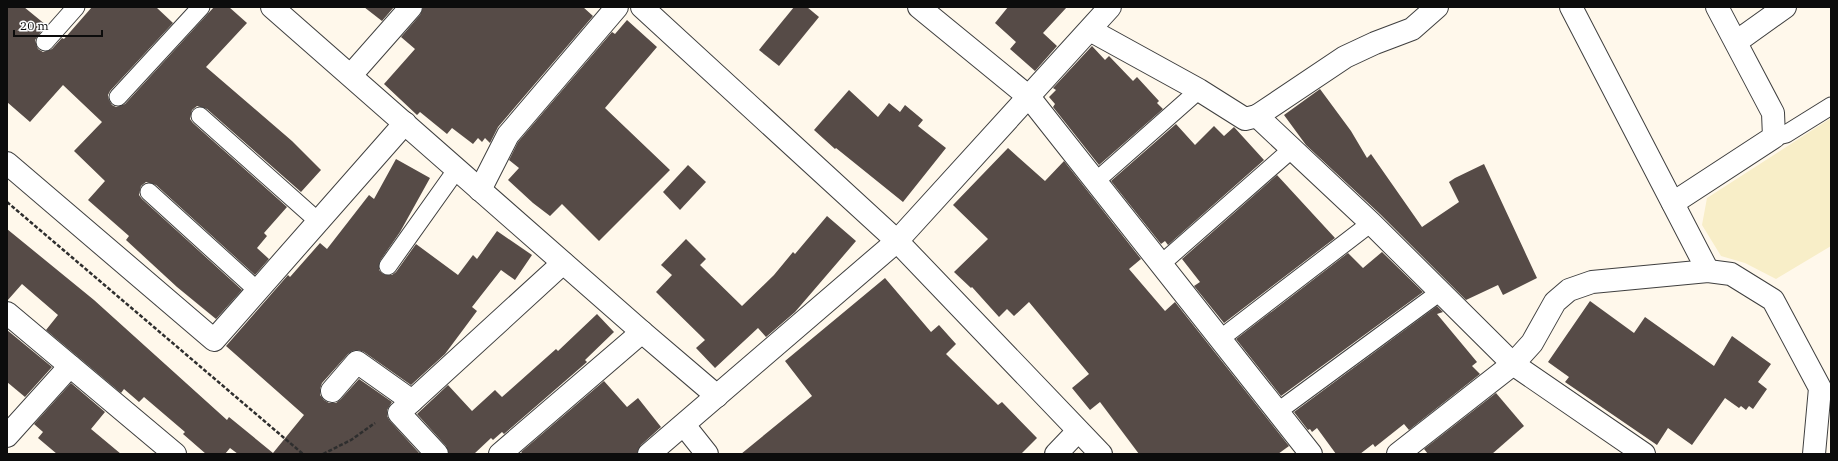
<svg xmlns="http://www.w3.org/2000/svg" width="1838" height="461" font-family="'IBM Plex Serif',serif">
	<rect width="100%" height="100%" fill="#fff8eb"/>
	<polygon fill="#f8eec8" points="1831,118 1831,246 1776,279 1745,263 1721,256 1702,225 1707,198"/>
	<g fill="#564b47">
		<polygon points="7,7 24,7 46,25 35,40 38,49 43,52 52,49 62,38 64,39 92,7 156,7 173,23 110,91 108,95 109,100 112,105 116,107 125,104 214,7 229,7 247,23 206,67 292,141 321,170 301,192 207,109 197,106 192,110 190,119 193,123 287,207 264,233 267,236 257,248 269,259 255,275 156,185 146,182 141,186 139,195 142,199 242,290 216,319 177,287 126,240 129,236 88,200 105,181 74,151 102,122 63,85 30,122 7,102"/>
		<polygon points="364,7 394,7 382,21"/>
		<polygon points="423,7 583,7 593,16 498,127 490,143 485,138 482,142 478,138 473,144 452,128 447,134 420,112 417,115 384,84 415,49 401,37 420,15"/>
		<polygon points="794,7 807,7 819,17 779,66 759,50"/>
		<polygon points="1008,7 1067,7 1043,33 1057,46 1035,71 1010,49 1016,42 995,23"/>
		<polygon points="627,20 657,47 605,108 670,170 599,241 562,204 550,216 533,203 508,180 519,168 509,160 518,142 612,32 615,34"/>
		<polygon points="1092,46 1105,60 1109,56 1133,81 1137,77 1159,101 1157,103 1163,109 1099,165 1053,107 1055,104 1049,97 1056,90 1053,88"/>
		<polygon points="1320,89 1351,131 1367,158 1371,154 1422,227 1459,202 1449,182 1455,178 1484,164 1537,278 1503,295 1498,285 1466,300 1380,214 1306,145 1284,115"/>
		<polygon points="849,90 878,117 889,103 900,112 905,105 923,120 918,126 946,148 903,202 836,148 835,149 814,130"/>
		<polygon points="1176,124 1195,145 1214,126 1224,136 1234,127 1264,160 1168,245 1165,241 1161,244 1111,181"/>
		<polygon points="1008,148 1045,181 1064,161 1141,259 1129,269 1165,311 1175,302 1289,446 1278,454 1139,454 1100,402 1090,410 1072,388 1089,374 1029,302 1014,316 1007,309 999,317 972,287 971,288 954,272 988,239 953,205"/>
		<polygon points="396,159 430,178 400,232 380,261 379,270 383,274 392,275 396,272 416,244 458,275 473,255 477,259 497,231 532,255 515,280 501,270 472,307 477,311 445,354 411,385 364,352 358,350 352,351 348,354 322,383 320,389 320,395 324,400 329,403 336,403 341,399 359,379 392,402 387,410 387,416 390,421 420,454 238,454 230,448 225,454 206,454 183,434 185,432 144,397 139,402 124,389 121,393 46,330 58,315 22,284 7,301 7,229 94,300 227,420 229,417 273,453 304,415 226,346 288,275 290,277 320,243 327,249 369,195 374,199"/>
		<polygon points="688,165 706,182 680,210 663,192"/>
		<polygon points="1277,175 1335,238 1224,323 1194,286 1200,282 1182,259"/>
		<polygon points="827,216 856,241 795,312 766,337 758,328 715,368 696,348 705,340 656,292 672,275 661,265 686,239 706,259 700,265 742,306 774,275 793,252 795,254"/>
		<polygon points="1382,252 1423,292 1281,396 1236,339 1348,253 1363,268"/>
		<polygon points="885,278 931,332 939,325 956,344 946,354 998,405 1002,402 1037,438 1021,454 741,454 812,396 785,361"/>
		<polygon points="1590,301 1634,333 1645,317 1714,366 1732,336 1771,364 1758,382 1767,389 1753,409 1749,406 1746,410 1741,406 1739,408 1725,398 1692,445 1668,428 1657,445 1565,382 1569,377 1548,362"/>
		<polygon points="1437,306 1443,312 1437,314 1477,362 1472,366 1480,374 1409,430 1404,424 1375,447 1373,444 1360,454 1336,454 1317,428 1312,432 1310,429 1308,430 1294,412"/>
		<polygon points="597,314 614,332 585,360 587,362 504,434 502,432 493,440 491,438 474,454 449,454 446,446 417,414 448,385 472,411 495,390 502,397 556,349 558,351"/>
		<polygon points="7,330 52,367 25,397 7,382"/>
		<polygon points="604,381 627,407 638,398 661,427 641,445 637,454 523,454 521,452"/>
		<polygon points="71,383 105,412 91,429 121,454 57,454 38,438 43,432 34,424"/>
		<polygon points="1496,393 1524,426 1492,454 1428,454 1424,449"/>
	</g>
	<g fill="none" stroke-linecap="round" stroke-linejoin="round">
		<defs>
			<g id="service">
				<polyline points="45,42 76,7"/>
				<polyline points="118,97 201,7"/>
				<polyline points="200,116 319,222"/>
				<polyline points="1774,137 1786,134 1831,106"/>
				<polyline points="1096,181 1199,90"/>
				<polyline points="149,192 258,291"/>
				<polyline points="1161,264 1292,149"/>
				<polyline points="388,266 457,169"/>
				<polyline points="1220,339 1371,223"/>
				<polyline points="1277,412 1440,292"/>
			</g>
			<g id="minor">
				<polyline points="272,7 642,332 717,396"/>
				<polyline points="642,7 897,241 1101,454"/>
				<polyline points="919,7 1029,97 1311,454"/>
				<polyline points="1571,7 1708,271"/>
				<polyline points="1090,30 1199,90 1245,119 1257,116 1371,223 1513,364 1644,454"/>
				<polyline points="1736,42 1785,7"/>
				<polyline points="351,75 411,7"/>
				<polyline points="1257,116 1345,57 1375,43 1412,29 1437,7"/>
				<polyline points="7,163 214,340 405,123"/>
				<polyline points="480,190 508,135 617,7"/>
				<polyline points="1673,203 1774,137 1773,113 1717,7"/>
				<polyline points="7,313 175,454"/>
				<polyline points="332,391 357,362 412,401"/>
				<polyline points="684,425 707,454"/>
				<polyline points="7,436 70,366"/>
				<polyline points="437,454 399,413 563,263"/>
				<polyline points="500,454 642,332"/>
				<polyline points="649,454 897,241 1110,7"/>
				<polyline points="1056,454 1078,431"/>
				<polyline points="1398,454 1513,364 1532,343 1555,302 1569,290 1592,282 1708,271 1731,274 1773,300 1820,388 1814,454"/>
			</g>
		</defs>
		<use href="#service" stroke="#3f3f3f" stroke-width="19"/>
		<use href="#minor" stroke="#3f3f3f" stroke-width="24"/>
		<g stroke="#2e2e2e" stroke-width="2.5" stroke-dasharray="4 2" stroke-linecap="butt">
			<polyline points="7,202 303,454"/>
			<polyline points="323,454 351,440 375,423"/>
		</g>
		<use href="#service" stroke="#fff" stroke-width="17"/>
		<use href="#minor" stroke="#fff" stroke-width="22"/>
	</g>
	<rect width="1838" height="461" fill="none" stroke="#0c0c0c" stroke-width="16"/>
	<path d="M14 30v6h88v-6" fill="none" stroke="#0c0c0c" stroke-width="2"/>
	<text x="20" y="30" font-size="12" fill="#0c0c0c" stroke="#ffffff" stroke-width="3" paint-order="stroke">20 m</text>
</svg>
